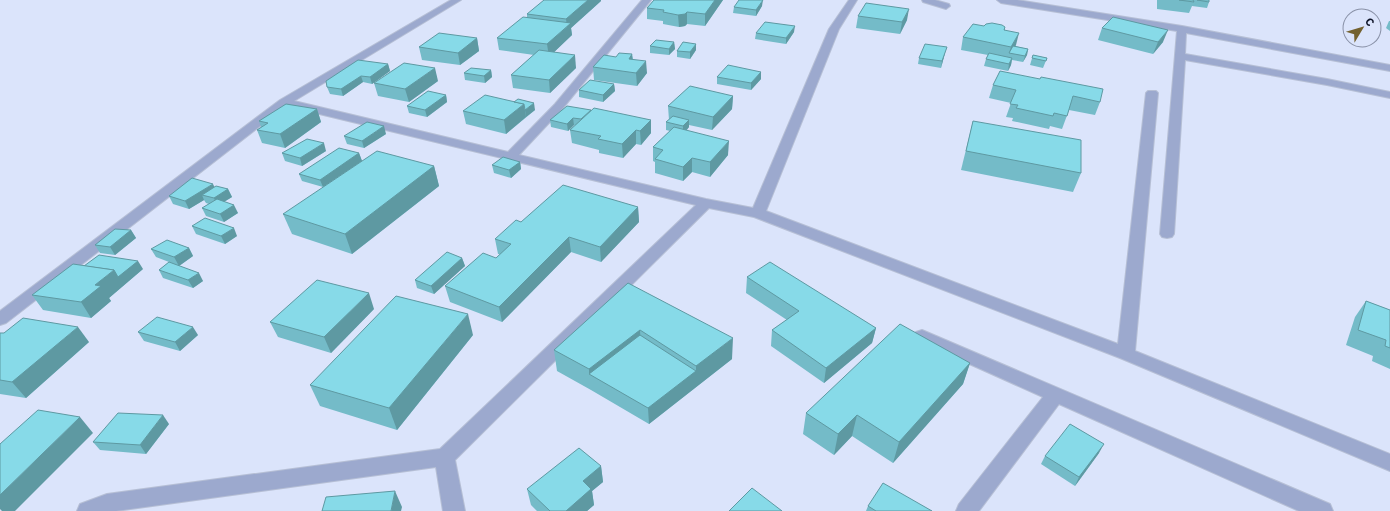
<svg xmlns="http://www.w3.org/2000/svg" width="1390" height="511" font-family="'IBM Plex Sans',sans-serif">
	<rect width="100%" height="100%" fill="#dbe4fb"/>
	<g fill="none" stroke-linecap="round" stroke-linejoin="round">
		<defs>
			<g id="lane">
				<polygon points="451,0 461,0 294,101 508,152 555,104 642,0 651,0 563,108 519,155 706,199 753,208 829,29 849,0 857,0 839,29 766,211 1118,344 1146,93 1148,91 1156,91 1158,93 1135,351 1390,454 1390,471 1120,358 754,217 709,208 455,460 465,511 443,511 436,467 116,511 77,511 80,504 107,494 440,449 696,205 286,106 6,323 0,325 0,311 280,100"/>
				<polygon points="922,0 935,0 949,4 950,6 946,9 923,2"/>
				<polygon points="997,0 1017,0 1182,26 1390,65 1390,71 1186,33 1185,54 1327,79 1390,92 1390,98 1327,85 1185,60 1174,234 1172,237 1167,238 1162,237 1160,234 1177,31 1001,3"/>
				<polygon points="922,330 1330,504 1333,511 1299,511 1059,404 979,511 956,511 959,504 1043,397 916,340 914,336 916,332"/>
			</g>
		</defs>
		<use href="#lane" stroke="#b6bfd5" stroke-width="2"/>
		<use href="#lane" fill="#9ca9ce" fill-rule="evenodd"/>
	</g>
	<g fill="#74bbc8">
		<polygon points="654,0 723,0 705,26 687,24 685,26 679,27 663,24 663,21 647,19 647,8"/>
		<polygon points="1157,0 1209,0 1209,2 1207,8 1192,6 1189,13 1157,9"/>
		<polygon points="601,1 571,28 572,35 554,52 576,68 550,93 513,88 511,75 534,55 499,50 497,38 527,18 527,14"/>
		<polygon points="762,6 756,16 733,13 734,7"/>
		<polygon points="858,16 907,20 900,34 856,28"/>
		<polygon points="1389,21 1390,21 1390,31 1386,28"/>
		<polygon points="984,26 1005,27 1005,30 1016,45 1015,46 1028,49 1027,55 1023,62 1012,60 1011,65 1008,71 984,66 986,59 988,55 961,50 963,37"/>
		<polygon points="1102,28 1163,42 1153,54 1098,40"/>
		<polygon points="794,32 786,44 755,39 756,33"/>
		<polygon points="477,38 479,51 460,65 422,60 419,47"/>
		<polygon points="674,42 675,49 669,55 650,53 650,46"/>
		<polygon points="696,50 690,59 677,57 677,51"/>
		<polygon points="945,53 941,68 918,64 919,58"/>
		<polygon points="632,54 633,59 647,73 637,86 594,80 593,67 616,57"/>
		<polygon points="1033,55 1047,58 1043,68 1030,65"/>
		<polygon points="388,64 390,71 372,84 363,82 343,96 330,94 327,87"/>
		<polygon points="491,70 492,77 485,83 465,80 464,73"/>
		<polygon points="1000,71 1100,102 1095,115 1069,110 1062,129 1050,126 1049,129 1012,121 1013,118 1006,117 1011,103 989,98 993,85"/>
		<polygon points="761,72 761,79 751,90 717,84 717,77"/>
		<polygon points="438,81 409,102 378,96 374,83"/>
		<polygon points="614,84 615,91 603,102 579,97 579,90"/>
		<polygon points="446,95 447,102 427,117 409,113 407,106"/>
		<polygon points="733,96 732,109 712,130 689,125 689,127 686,131 728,155 710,177 692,172 683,181 655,173 655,162 653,161 653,147 670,131 666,130 666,122 669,120 668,106"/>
		<polygon points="317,109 321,122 285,148 262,143 257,130 261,127 259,121"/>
		<polygon points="535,110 506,134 466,124 463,111"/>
		<polygon points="591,110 651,120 651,133 641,145 636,144 623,158 599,153 599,150 572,143 570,130 575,125 574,125 568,131 551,127 550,120"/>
		<polygon points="973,121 1081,173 1073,192 961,170"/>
		<polygon points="386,134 364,148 347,144 344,136"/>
		<polygon points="326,151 302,166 285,161 282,153"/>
		<polygon points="359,153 362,161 323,187 302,181 299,174"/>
		<polygon points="520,162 521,169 511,178 494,173 492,165"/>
		<polygon points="434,166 439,186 352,254 292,234 283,214"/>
		<polygon points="215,187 228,189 232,197 224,202 238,213 224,222 206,216 202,208 209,204 206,203 204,200 189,209 173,204 169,196"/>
		<polygon points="638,207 639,222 601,262 571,252 502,322 450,302 445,286 496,258 500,254 498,254 495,239 521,222"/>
		<polygon points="192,226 237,236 225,244 196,234"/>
		<polygon points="131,230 136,238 115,255 100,253 95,245"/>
		<polygon points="189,248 193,256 179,266 203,281 193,288 163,278 159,270 169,262 156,257 151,249"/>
		<polygon points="462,258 465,266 434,294 417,288 415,280"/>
		<polygon points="143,269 109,298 111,301 91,318 43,310 32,295"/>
		<polygon points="747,277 876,328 872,343 824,383 771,346 772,330 787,320 746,293"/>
		<polygon points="628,283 732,359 649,424 591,390 557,371 554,350"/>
		<polygon points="1366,301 1390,310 1390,369 1372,361 1373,356 1346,345 1355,317"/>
		<polygon points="374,309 331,353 278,337 270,322"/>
		<polygon points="138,332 198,335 180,351 144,341"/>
		<polygon points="0,333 89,342 26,398 0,394"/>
		<polygon points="473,335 397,430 320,406 310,385"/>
		<polygon points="970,363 963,384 893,463 852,436 834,455 803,434 806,413"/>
		<polygon points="169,424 146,454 100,450 93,442"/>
		<polygon points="1099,453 1075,486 1041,464 1045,456"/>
		<polygon points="601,466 603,482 592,491 594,505 587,511 537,511 531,505 527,489"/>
		<polygon points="868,506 932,511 866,511"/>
	</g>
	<g fill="#5e99a2">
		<polygon points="588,0 601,0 601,1 571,28 572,35 549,57 547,44 567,27 566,19"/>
		<polygon points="715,0 723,0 705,26 705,14"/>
		<polygon points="763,0 762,6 756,16 756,10"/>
		<polygon points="909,9 907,20 900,34 902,22"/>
		<polygon points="687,12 687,24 685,26 679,27 678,15"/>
		<polygon points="795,26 794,32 786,44 786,38"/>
		<polygon points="1168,30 1163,42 1153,54 1158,42"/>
		<polygon points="1019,33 1016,45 1011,53 1009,53 1011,47"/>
		<polygon points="477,38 479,51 460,65 458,53"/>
		<polygon points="674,42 675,49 669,55 669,49"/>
		<polygon points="696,44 696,50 690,59 690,52"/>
		<polygon points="947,47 945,53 941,68 942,61"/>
		<polygon points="1028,49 1027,55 1023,62 1025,56"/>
		<polygon points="632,54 633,67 629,59"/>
		<polygon points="575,55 576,68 550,93 549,80"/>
		<polygon points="1012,58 1011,65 1008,71 1009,64"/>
		<polygon points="646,61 647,73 637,86 636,73"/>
		<polygon points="388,64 390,71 372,84 370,77"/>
		<polygon points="435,68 438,81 409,102 405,89"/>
		<polygon points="491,70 492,77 485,83 484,76"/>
		<polygon points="761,72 761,79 751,90 751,83"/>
		<polygon points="361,76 363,82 343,96 341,89"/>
		<polygon points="614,84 615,91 603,102 603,95"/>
		<polygon points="446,95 447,102 427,117 425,110"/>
		<polygon points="733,96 732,109 712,130 713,117"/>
		<polygon points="534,103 535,110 526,117 525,110"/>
		<polygon points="524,104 526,117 506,134 504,120"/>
		<polygon points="317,109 321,122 285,148 280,134"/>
		<polygon points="573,118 574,125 568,131 567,124"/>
		<polygon points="651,120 651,133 641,145 640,131"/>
		<polygon points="689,120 689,127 683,134 683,126"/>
		<polygon points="384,126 386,134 364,148 362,141"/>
		<polygon points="636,130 636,144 623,158 622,144"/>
		<polygon points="729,141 728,155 710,177 710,162"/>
		<polygon points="324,143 326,151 302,166 300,158"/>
		<polygon points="359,153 362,161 323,187 320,180"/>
		<polygon points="692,158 692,172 683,181 683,167"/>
		<polygon points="520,162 521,169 511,178 509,170"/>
		<polygon points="434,166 439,186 352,254 345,234"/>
		<polygon points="213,184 217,192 202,195 204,200 189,209 185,201"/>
		<polygon points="228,189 232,197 217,206 214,198"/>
		<polygon points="234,205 238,213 224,222 220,214"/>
		<polygon points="638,207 639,222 601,262 600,247"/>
		<polygon points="234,228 237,236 225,244 221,236"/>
		<polygon points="131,230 136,238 115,255 110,247"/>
		<polygon points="569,237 571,252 502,322 499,307"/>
		<polygon points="189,248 193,256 179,266 174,257"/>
		<polygon points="462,258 465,266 434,294 431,286"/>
		<polygon points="138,261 143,269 109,298 111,301 91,318 81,302 95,285 114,270"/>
		<polygon points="199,273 203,281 193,288 188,280"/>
		<polygon points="369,293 374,309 331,353 324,337"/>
		<polygon points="468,314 473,335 397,430 389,408"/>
		<polygon points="78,327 89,342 26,398 12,382"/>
		<polygon points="193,327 198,335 180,351 175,342"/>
		<polygon points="876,328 872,343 824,383 826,368"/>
		<polygon points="640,330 641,351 589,374 589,369"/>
		<polygon points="733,338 732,359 649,424 648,408 696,371 696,366"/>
		<polygon points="970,363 963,384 893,463 899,442"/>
		<polygon points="163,415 169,424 146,454 140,445"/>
		<polygon points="857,415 852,436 834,455 838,434"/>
		<polygon points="80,417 93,433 15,511 2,511 0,509 0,495"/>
		<polygon points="1104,444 1099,453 1075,486 1079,477"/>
		<polygon points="601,466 603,482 592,491 594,505 587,511 566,511 583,481"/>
		<polygon points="395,491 402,507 401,511 391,511"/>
	</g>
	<g fill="#87dae8" stroke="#5e99a2">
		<polygon points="544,0 588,0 566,19 527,14"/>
		<polygon points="654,0 715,0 705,14 687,12 685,14 678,15 663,12 664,10 647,8"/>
		<polygon points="739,0 763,0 756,10 734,7"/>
		<polygon points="1179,0 1193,0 1194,2"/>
		<polygon points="1197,0 1209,0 1209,2"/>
		<polygon points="866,3 909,9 902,22 858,16"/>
		<polygon points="523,17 571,23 547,44 497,38"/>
		<polygon points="1113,17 1168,30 1158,42 1102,28"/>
		<polygon points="765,22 795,26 786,38 756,33"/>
		<polygon points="992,23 1002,25 1005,27 1004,30 1019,33 1011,47 963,37 973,24 984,26 986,24"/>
		<polygon points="439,33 477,38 458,53 419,47"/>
		<polygon points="656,40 674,42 669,49 650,46"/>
		<polygon points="683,42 696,44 690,52 677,51"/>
		<polygon points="925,44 947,47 942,61 919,58"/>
		<polygon points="1013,46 1028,49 1025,56 1009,53"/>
		<polygon points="539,50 575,55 549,80 511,75"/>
		<polygon points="619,53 632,54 629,59 646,61 636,73 593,67 604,55 616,57"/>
		<polygon points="989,53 1012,58 1009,64 986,59"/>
		<polygon points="1033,55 1047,58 1046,61 1032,58"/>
		<polygon points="358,60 388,64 370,77 361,76 341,89 327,87 326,81"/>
		<polygon points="404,63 435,68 405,89 374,83"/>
		<polygon points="728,65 761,72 751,83 717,77"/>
		<polygon points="471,68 491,70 484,76 464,73"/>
		<polygon points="1000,71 1040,79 1041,77 1103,89 1100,102 1073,96 1067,116 1054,113 1053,116 1016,108 1018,105 1010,104 1016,90 993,85"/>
		<polygon points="590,80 614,84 603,95 579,90"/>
		<polygon points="690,86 733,96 713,117 668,106"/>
		<polygon points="428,91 446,95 425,110 407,106"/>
		<polygon points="485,95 524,104 504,120 463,111"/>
		<polygon points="518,99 534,103 525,110 524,104 514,102"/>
		<polygon points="286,104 317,109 280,134 257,130 268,123 259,121"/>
		<polygon points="567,106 591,110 581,119 573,118 567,124 550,120"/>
		<polygon points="594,108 651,120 640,131 636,130 622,144 598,139 601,136 570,130"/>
		<polygon points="673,116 689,120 683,126 666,122"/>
		<polygon points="973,121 1081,140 1081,173 966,151"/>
		<polygon points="367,122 384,126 362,141 344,136"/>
		<polygon points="674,127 729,141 710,162 692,158 683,167 655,159 663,150 653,147"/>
		<polygon points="307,139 324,143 300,158 282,153"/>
		<polygon points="339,148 359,153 320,180 299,174"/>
		<polygon points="377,151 434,166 345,234 283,214"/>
		<polygon points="503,157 520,162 509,170 492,165"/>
		<polygon points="192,178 213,184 185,201 169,196"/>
		<polygon points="563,185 638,207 600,247 569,237 499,307 445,286 483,253 496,258 511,244 495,239 516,220 521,222"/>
		<polygon points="216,186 228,189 214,198 202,195"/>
		<polygon points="217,199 234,205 220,214 202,208"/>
		<polygon points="205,218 234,228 221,236 192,226"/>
		<polygon points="115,229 131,230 110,247 95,245"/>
		<polygon points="167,240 189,248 174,257 151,249"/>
		<polygon points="447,252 462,258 431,286 415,280"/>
		<polygon points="99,255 138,261 118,277 114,270 84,266"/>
		<polygon points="169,262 199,273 188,280 159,270"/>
		<polygon points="770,262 876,328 826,368 772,330 799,311 747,277"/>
		<polygon points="73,264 114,270 95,285 101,286 81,302 32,295"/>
		<polygon points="317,280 369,293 324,337 270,322"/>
		<polygon points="628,283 733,338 696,366 640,330 589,369 554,350"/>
		<polygon points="396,296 468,314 389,408 310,385"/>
		<polygon points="1366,301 1390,310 1390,348 1385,346 1386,340 1358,330"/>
		<polygon points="157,317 193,327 175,342 138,332"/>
		<polygon points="23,318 78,327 12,382 0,380 0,333 4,333"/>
		<polygon points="900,324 970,363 899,442 857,415 838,434 806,413"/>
		<polygon points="640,335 696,371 648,408 589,374"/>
		<polygon points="38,410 80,417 0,495 0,444"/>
		<polygon points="118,413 163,415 140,445 93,442"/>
		<polygon points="1070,424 1104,444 1079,477 1045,456"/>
		<polygon points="579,448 601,466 583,481 591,489 566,511 550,511 527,489"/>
		<polygon points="883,483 932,511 876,511 868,506"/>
		<polygon points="752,488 782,511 729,511"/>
		<polygon points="395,491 391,511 322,511 326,497"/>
	</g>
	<g transform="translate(1362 28) rotate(52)"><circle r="19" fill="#dbe4fb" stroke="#8991a7"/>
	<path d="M0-3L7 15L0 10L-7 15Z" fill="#73612f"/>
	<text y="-6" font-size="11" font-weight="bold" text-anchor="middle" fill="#0e1428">С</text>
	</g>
</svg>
